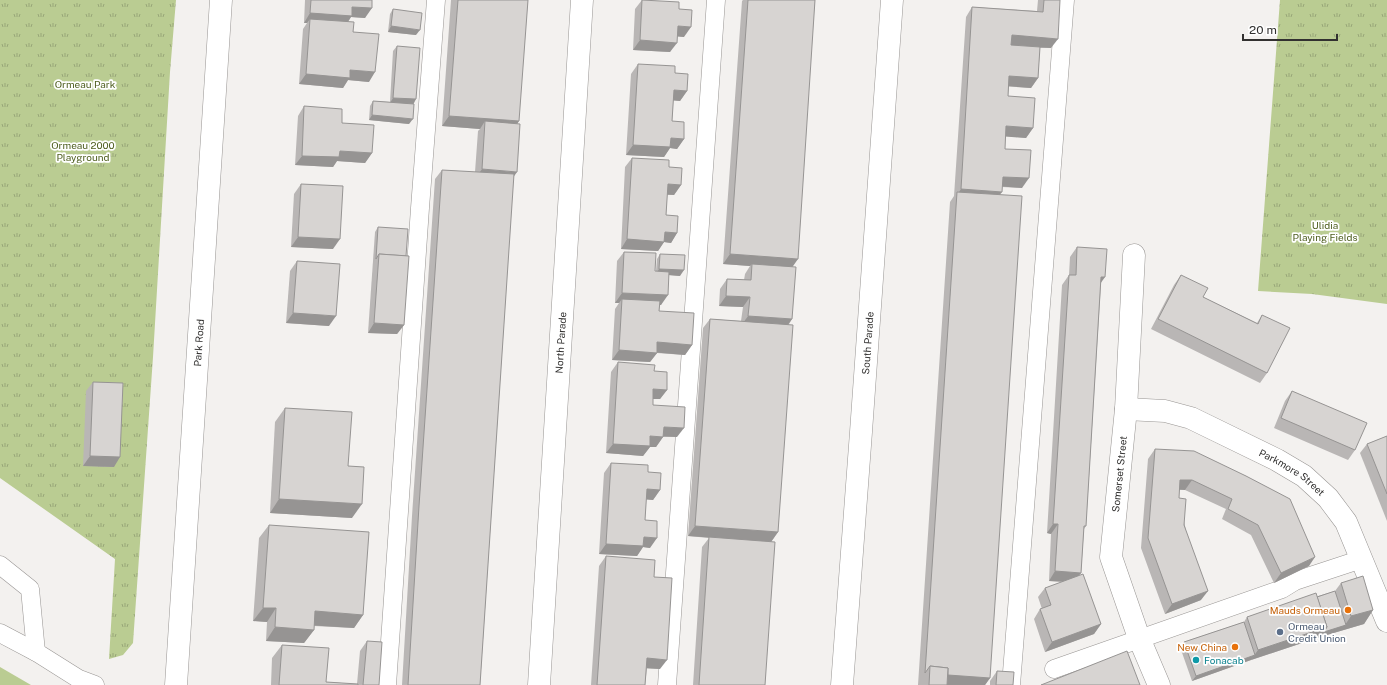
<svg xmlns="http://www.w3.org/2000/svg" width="1387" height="685" font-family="'Public Sans',sans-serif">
	<defs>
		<pattern id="park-tufts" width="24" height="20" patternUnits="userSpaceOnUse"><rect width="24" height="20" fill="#bacc92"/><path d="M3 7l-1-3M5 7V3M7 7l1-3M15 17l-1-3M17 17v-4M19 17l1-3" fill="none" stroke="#98a678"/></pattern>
	</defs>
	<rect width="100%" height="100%" fill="#f3f1ef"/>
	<polygon fill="#bacc92" points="0,667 31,685 0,685"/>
	<g fill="url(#park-tufts)">
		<polygon points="0,0 176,0 170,72 153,357 133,643 123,655 109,659 115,559 0,478"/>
		<polygon points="1280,0 1387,0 1387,304 1312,294 1258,291"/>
	</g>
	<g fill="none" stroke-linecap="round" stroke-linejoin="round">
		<defs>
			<g id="lane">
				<polyline points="0,565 30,589 36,652"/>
				<polyline points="0,633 36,652 79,679 95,685"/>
				<polyline points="1054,669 1282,589 1295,581 1362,559"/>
				<polyline points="387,685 420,208 436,0"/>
				<polyline points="667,685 716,0"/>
				<polyline points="1011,685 1065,0"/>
			</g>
			<g id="street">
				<polyline points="1134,255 1126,409 1111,557 1139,638 1159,685"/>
				<path id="s1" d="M 1126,409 L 1165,411 L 1191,418 L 1277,460 L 1304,476 L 1328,498 L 1346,522 L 1387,621"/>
				<path id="s2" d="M 176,685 L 221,0"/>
				<path id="s3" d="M 539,685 L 582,0"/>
				<path id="s4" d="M 842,685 L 861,432 L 892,0"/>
			</g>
		</defs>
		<use href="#lane" stroke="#989593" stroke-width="19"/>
		<use href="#street" stroke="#989593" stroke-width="23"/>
		<use href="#lane" stroke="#fff" stroke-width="18"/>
		<use href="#street" stroke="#fff" stroke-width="22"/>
	</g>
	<g fill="#b9b6b5">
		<polygon points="305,0 372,0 365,18 351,17 348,22 353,32 369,82 348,80 343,88 299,84 303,29 307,23 304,23"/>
		<polygon points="451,0 528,0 517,124 480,685 402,685 412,516 435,179 442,170 475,172 478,131 480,129 442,126"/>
		<polygon points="642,0 679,9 684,37 677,36 670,52 633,50 635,9"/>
		<polygon points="743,0 815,0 792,267 792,319 789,324 778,532 771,542 765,685 693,685 702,547 709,538 688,536 703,328 710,319 741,321 743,307 719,306 720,289 727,279 744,280 745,274 750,266 723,264 742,1"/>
		<polygon points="1038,0 1060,0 1051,48 1040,48 1038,78 1031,88 1009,86 1008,96 1033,128 1026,138 1005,136 1005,149 1022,188 1002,187 999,195 990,678 985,685 918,685 950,202 954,196 966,17 972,7 1037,11"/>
		<polygon points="393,9 416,35 388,32 390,14"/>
		<polygon points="397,46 413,104 409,124 369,120 370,106 373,101 390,102 393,51"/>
		<polygon points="638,64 675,73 687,91 680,101 673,100 672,121 684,139 677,149 670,148 664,157 626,155 631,74"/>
		<polygon points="304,106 342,123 372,153 365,163 337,161 333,167 295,165 298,116"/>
		<polygon points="632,158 669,167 681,185 674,195 667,195 666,215 677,233 671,243 664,242 658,251 621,249 625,167"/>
		<polygon points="301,184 333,249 291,247 294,194"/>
		<polygon points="378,227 406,256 404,325 397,334 368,333 375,232"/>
		<polygon points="1077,247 1101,283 1086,526 1084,529 1081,573 1078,576 1101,624 1094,634 1045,652 1034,619 1040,609 1042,609 1038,597 1045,588 1062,582 1049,581 1051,534 1047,533 1062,285 1069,275 1070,257"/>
		<polygon points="624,252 655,271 656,271 657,259 660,254 680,276 669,275 661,305 660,305 659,311 692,345 685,355 657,353 650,362 612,360 615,309 619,303 615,303 617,261"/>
		<polygon points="297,261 329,326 286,323 290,271"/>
		<polygon points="1181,275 1203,297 1257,323 1262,315 1267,373 1260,383 1151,329 1174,285"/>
		<polygon points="618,362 654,371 667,390 660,399 653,399 653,405 677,437 663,437 656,447 650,447 643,456 606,453 611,372"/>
		<polygon points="93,382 114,467 83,466 86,391"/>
		<polygon points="1292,391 1355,450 1348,460 1274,428 1285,401"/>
		<polygon points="285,408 348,466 352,518 270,513 275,422"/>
		<polygon points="1387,436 1387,521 1360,453 1367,444"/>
		<polygon points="1155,449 1246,476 1309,566 1274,583 1251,535 1222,519 1226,509 1185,490 1179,490 1179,498 1201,600 1165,614 1141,548 1148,459"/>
		<polygon points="611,463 648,472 660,490 653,500 646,499 645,520 650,548 643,547 637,556 599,554 604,473"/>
		<polygon points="269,525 363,615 354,628 314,626 314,630 304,643 266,641 267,622 253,621 259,538"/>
		<polygon points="606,556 654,577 660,669 647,668 645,685 591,685 599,566"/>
		<polygon points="1341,583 1373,610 1364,624 1320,637 1251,660 1192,681 1180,647 1184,642 1244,622 1247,617 1335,591"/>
		<polygon points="367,641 379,685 271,685 272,658 282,645 326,682 357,684 360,651"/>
		<polygon points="997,671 1013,685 990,685 990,681"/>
	</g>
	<g fill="#969493">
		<polygon points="352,7 372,8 365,18 351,17 345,26 310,19 307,23 304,23 310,13"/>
		<polygon points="391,26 420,30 416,35 388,32"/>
		<polygon points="678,26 691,27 684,37 671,36"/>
		<polygon points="1012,35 1058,39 1051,48 1005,45"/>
		<polygon points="640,40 677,43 670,52 633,50"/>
		<polygon points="350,70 375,72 369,82 348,80 343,88 299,84 306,74"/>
		<polygon points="1009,76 1038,78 1031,88 1002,86"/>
		<polygon points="674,90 687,91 680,101 667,100"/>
		<polygon points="393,98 416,99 413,105 390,103"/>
		<polygon points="372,115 413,119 409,124 369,120"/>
		<polygon points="449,116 519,121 513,131 485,121 480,129 442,126"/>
		<polygon points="1006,126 1033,128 1026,138 999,136"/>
		<polygon points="671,138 684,139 677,149 670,148 664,157 626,155 633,145"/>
		<polygon points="340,151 372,153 365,163 337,161 333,167 295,165 302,156"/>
		<polygon points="482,169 517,172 510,182 475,179"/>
		<polygon points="1003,177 1029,178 1022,188 996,186"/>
		<polygon points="668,184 681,185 674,195 661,194"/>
		<polygon points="961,189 1002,192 995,201 957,195"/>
		<polygon points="665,232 677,233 671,243 664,242 658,251 621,249 627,239"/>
		<polygon points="298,237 340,239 333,249 291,247"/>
		<polygon points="730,254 798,259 791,269 752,264 750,266 723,264"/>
		<polygon points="659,269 684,270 680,276 656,274"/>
		<polygon points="1101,277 1105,277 1098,287"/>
		<polygon points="622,293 668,295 661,305 622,303 622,299 619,303 615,303"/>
		<polygon points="726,296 750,297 743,307 719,306"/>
		<polygon points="293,313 336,316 329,326 286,323"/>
		<polygon points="748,316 792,319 785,329 741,326"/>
		<polygon points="374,323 404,325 397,334 368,333"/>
		<polygon points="657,342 692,345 685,355 650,352"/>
		<polygon points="619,350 657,353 650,362 612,360"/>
		<polygon points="653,389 667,390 660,399 646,399"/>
		<polygon points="664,427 684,428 677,437 657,436"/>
		<polygon points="650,436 663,437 656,447 650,447 643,456 606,453 613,444"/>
		<polygon points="90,456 120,457 114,467 83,466"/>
		<polygon points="1180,480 1192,480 1185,490 1173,489"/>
		<polygon points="647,489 660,490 653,500 640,499"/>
		<polygon points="279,499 362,504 352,518 270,513"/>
		<polygon points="1053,524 1058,524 1051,534 1047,533"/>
		<polygon points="695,526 778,532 771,542 688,536"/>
		<polygon points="644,537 657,538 650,548 643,547 637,556 599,554 606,544"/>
		<polygon points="1315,557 1309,566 1274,583 1281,573"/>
		<polygon points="1055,571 1081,573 1074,582 1049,581"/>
		<polygon points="1208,591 1201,600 1165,614 1172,604"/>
		<polygon points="263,608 276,608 267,622 253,621"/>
		<polygon points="1373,610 1364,624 1320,637 1251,660 1258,650 1327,627 1345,625 1351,616"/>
		<polygon points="315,611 363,615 354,628 306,625"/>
		<polygon points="1101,624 1094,634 1045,652 1052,642"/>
		<polygon points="275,627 314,630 304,643 266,641"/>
		<polygon points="1255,655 1251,660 1192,681 1196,676"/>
		<polygon points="647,658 667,660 660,669 640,668"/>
		<polygon points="929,673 990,678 985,685 948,685 929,684"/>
	</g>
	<g fill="#d7d4d2" stroke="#969493">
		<polygon points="311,0 372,0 372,8 352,7 352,16 310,13"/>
		<polygon points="458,0 528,0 519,121 449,116"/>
		<polygon points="642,0 679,2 679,9 692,10 691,27 678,26 677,43 640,40"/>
		<polygon points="748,0 815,0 798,259 730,254"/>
		<polygon points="1044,0 1060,0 1058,39 1012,35 1011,45 1040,47 1038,78 1009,76 1008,96 1035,98 1033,128 1006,126 1005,149 1031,150 1029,178 1003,177 1002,192 961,189 972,7 1043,12"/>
		<polygon points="393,9 422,13 420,30 391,26"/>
		<polygon points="310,19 354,22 353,32 379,34 375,72 350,70 350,78 306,74"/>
		<polygon points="397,46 420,48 416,99 393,98"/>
		<polygon points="638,64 675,66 675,73 688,74 687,91 674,90 672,121 684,122 684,139 671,138 670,147 633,145"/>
		<polygon points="373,101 414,104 413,119 372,115"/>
		<polygon points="304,106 342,109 342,123 374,125 372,153 340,151 339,157 302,156"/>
		<polygon points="485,121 520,124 517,172 482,169"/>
		<polygon points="632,158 669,160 669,167 682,168 681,185 668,184 666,215 678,216 677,233 665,232 664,242 627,239"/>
		<polygon points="442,170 514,174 480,685 408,685 419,506"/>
		<polygon points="301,184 343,186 340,239 298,237"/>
		<polygon points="957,192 1022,196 990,678 948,675 948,668 930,666 925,673"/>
		<polygon points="378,227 408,229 406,256 379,254 376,259"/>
		<polygon points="1077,247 1107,249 1105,277 1101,277 1086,526 1084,526 1081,573 1055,571 1058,524 1053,524 1069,275 1076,275"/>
		<polygon points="624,252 656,253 655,271 669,272 668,295 622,293"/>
		<polygon points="379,254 409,256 404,325 374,323"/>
		<polygon points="660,254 685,255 684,270 659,269"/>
		<polygon points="297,261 340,264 336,316 293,313"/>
		<polygon points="752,264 796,267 792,319 748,316 750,297 726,296 727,279 751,280"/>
		<polygon points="1181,275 1208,288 1203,297 1258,324 1262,315 1290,328 1267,373 1158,319"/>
		<polygon points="622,299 660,301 659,311 694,313 692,345 657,342 657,353 619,350"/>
		<polygon points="710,319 793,325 778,532 695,526"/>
		<polygon points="618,362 655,365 654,371 667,372 667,390 653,389 653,405 685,407 684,428 664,427 663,437 650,436 650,446 613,444"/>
		<polygon points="93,382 123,383 120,457 90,456"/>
		<polygon points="1292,391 1367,423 1355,450 1281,418"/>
		<polygon points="285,408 352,412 348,466 364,467 362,504 279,499"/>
		<polygon points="1387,436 1387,494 1367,444"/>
		<polygon points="1155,449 1194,451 1246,476 1290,499 1315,557 1281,573 1258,525 1228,509 1232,499 1192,480 1180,480 1179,498 1186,499 1184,525 1208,591 1172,604 1148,538"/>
		<polygon points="611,463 648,465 648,472 661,473 660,490 647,489 645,520 657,521 657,538 644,537 643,546 606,544"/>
		<polygon points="269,525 369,532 363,615 315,611 314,630 275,627 276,608 263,608"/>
		<polygon points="709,537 775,542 765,685 699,685"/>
		<polygon points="606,556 655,560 654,577 672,578 667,660 647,658 645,685 597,685"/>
		<polygon points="1083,574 1101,624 1052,642 1040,609 1051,605 1045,588"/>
		<polygon points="1363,576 1373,610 1351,616 1341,583"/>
		<polygon points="1335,591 1346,625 1324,632 1327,627 1317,597"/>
		<polygon points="1316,593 1327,627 1258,650 1247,617"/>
		<polygon points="1244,622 1255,655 1196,676 1184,642"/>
		<polygon points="367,641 382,642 379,685 363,685"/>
		<polygon points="282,645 329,648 326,682 358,684 358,685 279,685"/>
		<polygon points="1127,651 1140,685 1041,685"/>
		<polygon points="930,666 948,668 947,685 929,685"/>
		<polygon points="997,671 1014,672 1013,685 996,685"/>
	</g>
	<g fill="#e8710a" stroke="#fff" stroke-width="1.5">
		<circle cx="1348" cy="610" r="4"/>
		<circle cx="1235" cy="647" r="4"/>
	</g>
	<circle fill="#5c6f8a" stroke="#fff" stroke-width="1.5" cx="1280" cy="632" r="4"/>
	<circle fill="#0f9aa8" stroke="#fff" stroke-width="1.5" cx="1196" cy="660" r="4"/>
	<g text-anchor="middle" stroke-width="3.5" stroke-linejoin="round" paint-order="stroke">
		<g font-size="10" fill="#4f5f20" stroke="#fff">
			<text x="85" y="88">Ormeau Park</text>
			<text x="83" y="149">Ormeau 2000<tspan x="83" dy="12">Playground</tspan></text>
			<text x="1325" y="229">Ulidia<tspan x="1325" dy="12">Playing Fields</tspan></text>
		</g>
		<g font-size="10" fill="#323130" stroke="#fff">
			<text dy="4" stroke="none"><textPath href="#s2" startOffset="343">Park Road</textPath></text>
			<text dy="4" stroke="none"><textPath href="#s3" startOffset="343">North Parade</textPath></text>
			<text dy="4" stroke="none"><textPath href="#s4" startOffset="343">South Parade</textPath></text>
			<text transform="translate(1119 474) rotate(-84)" y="4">Somerset Street</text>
			<text dy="4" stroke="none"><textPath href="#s1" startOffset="181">Parkmore Street</textPath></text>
		</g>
		<g font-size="10" fill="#c56008" stroke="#fff" text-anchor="end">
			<text x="1340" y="614">Mauds Ormeau</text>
			<text x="1227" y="651">New China</text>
		</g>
		<g font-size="10" fill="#4e5e75" stroke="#fff" text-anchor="start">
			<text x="1288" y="630">Ormeau<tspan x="1288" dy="12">Credit Union</tspan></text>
		</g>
		<g font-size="10" fill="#0d838f" stroke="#fff" text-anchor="start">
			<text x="1204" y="664">Fonacab</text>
		</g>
	</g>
	<path d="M1243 34v6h94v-6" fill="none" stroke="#323130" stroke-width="2"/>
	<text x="1249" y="34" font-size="12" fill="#323130" stroke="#ffffff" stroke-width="3" paint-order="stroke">20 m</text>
</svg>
